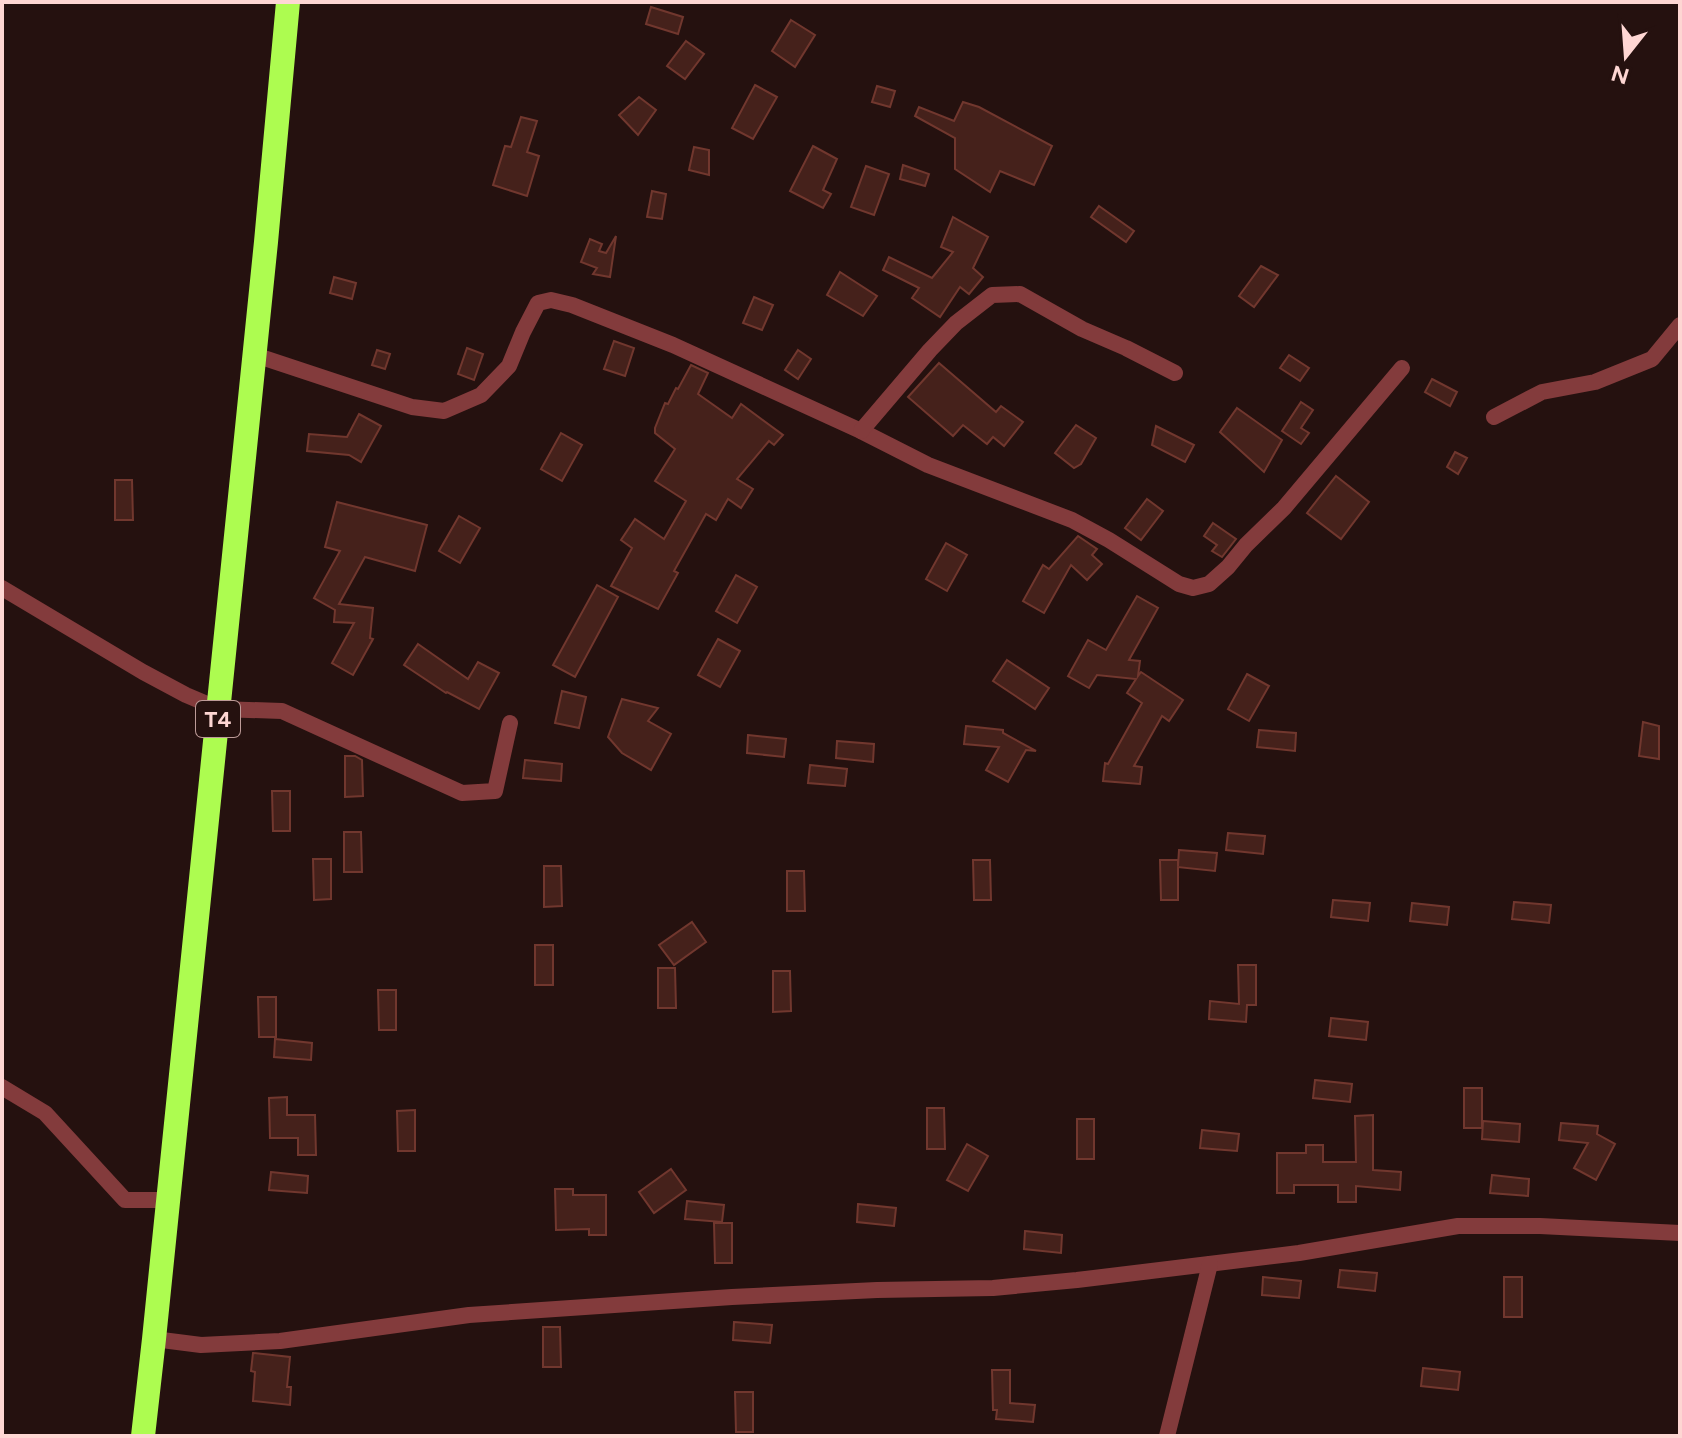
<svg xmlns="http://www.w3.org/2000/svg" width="1682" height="1438" font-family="Figtree,sans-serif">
	<rect width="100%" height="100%" fill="#25110f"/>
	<g fill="#45211b" stroke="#71372e" stroke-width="2">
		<polygon points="651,7 683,17 678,34 646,24"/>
		<polygon points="791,20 815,35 795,67 772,51"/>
		<polygon points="686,41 704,54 685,79 667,66"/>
		<polygon points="755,85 777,97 753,139 732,128"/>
		<polygon points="877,86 895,91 890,107 872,102"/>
		<polygon points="639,97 656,110 638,135 619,115"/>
		<polygon points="963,102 979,107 1052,146 1034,185 1000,171 990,192 955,169 955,138 915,116 919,107 954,121"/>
		<polygon points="521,117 537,121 527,152 539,156 527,196 493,185 505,146 511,147"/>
		<polygon points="813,146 837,159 823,190 831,194 823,208 790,191"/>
		<polygon points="694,147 709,150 709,175 689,170"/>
		<polygon points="903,165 929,174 925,186 900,179"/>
		<polygon points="866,166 889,174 874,215 851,207"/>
		<polygon points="652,191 666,194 662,219 647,217"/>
		<polygon points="1099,206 1134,231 1126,242 1091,217"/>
		<polygon points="953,217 988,237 973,268 983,277 969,294 960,287 940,317 912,298 919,288 883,270 889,257 932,278 953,252 941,247"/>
		<polygon points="616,236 610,277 593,274 597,268 581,262 590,239 602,244 599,251 606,253"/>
		<polygon points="1261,266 1278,275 1254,307 1239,296"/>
		<polygon points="840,272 877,296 863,316 827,295"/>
		<polygon points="334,277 356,283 352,299 330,293"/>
		<polygon points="754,297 773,305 762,330 743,323"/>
		<polygon points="614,341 634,348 625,376 604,369"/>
		<polygon points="467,348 483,354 474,380 458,374"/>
		<polygon points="377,350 390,354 385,369 372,365"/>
		<polygon points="798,350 811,359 798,379 785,370"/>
		<polygon points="1289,355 1309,368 1300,381 1280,368"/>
		<polygon points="939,363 996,412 1001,406 1023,422 1004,446 993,437 987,444 963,425 953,436 908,397"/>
		<polygon points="691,365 708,373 698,394 732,418 741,404 783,435 774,445 769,441 737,479 753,489 741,508 728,499 716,520 706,514 674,571 678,573 658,609 611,586 632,548 621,540 635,519 664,539 686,501 655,481 675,449 655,433 655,428 665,403 668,404 676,388 678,389"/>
		<polygon points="1432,379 1457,392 1450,406 1425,392"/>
		<polygon points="1301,402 1313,410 1301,428 1309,433 1301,444 1282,431"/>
		<polygon points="1237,408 1282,440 1264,472 1220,432"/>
		<polygon points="359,414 381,426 361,462 349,455 307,451 309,434 347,437"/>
		<polygon points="1076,425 1096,438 1081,464 1074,468 1055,453"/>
		<polygon points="1156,426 1194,445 1185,462 1152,445"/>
		<polygon points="561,433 582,445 562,481 541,469"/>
		<polygon points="1455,452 1467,458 1458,474 1447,467"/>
		<polygon points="1336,476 1369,502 1341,539 1307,513"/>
		<polygon points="115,480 132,480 133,520 115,520"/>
		<polygon points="1147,499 1163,511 1141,540 1125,528"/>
		<polygon points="337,502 427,525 415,571 365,557 339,604 373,608 370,638 373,639 353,675 332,663 354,623 334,622 335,610 314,598 340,551 325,547"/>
		<polygon points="459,516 480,528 460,563 439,551"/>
		<polygon points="1213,523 1236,539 1222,557 1212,551 1217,545 1204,536"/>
		<polygon points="1078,536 1097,549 1092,555 1102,564 1087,580 1071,565 1044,613 1023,601 1043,565 1049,569"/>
		<polygon points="946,543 967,555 947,591 926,579"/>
		<polygon points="736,575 757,587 737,623 716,611"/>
		<polygon points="597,585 618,597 575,677 553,665"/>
		<polygon points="1137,596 1158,608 1129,660 1140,661 1138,676 1141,672 1183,700 1169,721 1162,716 1134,766 1142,767 1140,784 1103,781 1105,763 1108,764 1142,703 1127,693 1136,679 1097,675 1089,688 1068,676 1088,640 1106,650"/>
		<polygon points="718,639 740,651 720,687 698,675"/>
		<polygon points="418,644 468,679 478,662 499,673 479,709 447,692 446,693 404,665"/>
		<polygon points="1007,660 1049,688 1035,709 993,681"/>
		<polygon points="1247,674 1269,686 1249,721 1228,709"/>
		<polygon points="562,691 586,697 579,728 555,723"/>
		<polygon points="622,699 658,708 648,721 671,734 651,770 622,753 608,737"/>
		<polygon points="1643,722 1659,726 1659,759 1639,756"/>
		<polygon points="966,726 1003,730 1003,733 1036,751 1026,750 1008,782 986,770 999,747 964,744"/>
		<polygon points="1259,730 1296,733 1295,751 1257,747"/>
		<polygon points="748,735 786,739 784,757 747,753"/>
		<polygon points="837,741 874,744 873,762 836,758"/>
		<polygon points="345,756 355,756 362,760 363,796 345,797"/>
		<polygon points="525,760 562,764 561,781 523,778"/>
		<polygon points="810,765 847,769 845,786 808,783"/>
		<polygon points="272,791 290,791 290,831 273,831"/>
		<polygon points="344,832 361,832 362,872 344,872"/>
		<polygon points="1228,833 1265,836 1263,854 1226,850"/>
		<polygon points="1179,850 1217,853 1215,871 1178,867 1178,900 1161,900 1160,860 1178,860 1178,866"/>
		<polygon points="313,859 331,859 331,899 314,900"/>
		<polygon points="973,860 990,860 991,900 974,900"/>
		<polygon points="544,866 561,866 562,906 544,907"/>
		<polygon points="787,871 804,871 805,911 787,911"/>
		<polygon points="1333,900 1370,903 1368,921 1331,917"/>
		<polygon points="1514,902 1551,905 1549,923 1512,919"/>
		<polygon points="1412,903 1449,907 1447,925 1410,921"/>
		<polygon points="692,922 706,942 674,965 659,945"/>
		<rect x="535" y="945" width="18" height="40"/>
		<polygon points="1238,965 1256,965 1256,1005 1247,1005 1246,1022 1209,1019 1210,1001 1239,1004"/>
		<polygon points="658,968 675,968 676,1008 658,1008"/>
		<polygon points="773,971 790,971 791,1011 773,1012"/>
		<polygon points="378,990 396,990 396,1030 379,1030"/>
		<polygon points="258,997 276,997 276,1037 259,1037"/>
		<polygon points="1331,1018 1368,1022 1366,1040 1329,1036"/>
		<polygon points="275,1039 312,1043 311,1060 274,1057"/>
		<polygon points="1315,1080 1352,1084 1350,1102 1313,1098"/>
		<rect x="1464" y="1088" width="18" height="40"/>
		<polygon points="287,1097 287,1115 315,1115 316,1155 298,1155 298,1138 270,1138 269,1098"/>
		<polygon points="927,1108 944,1108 945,1149 927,1149"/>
		<polygon points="415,1110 415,1151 398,1151 397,1111"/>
		<polygon points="1373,1115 1373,1170 1401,1172 1400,1190 1356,1186 1356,1202 1338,1202 1338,1185 1294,1185 1294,1193 1277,1193 1277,1153 1306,1153 1306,1145 1323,1145 1323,1162 1356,1162 1355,1116"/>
		<rect x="1077" y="1119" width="17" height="40"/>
		<polygon points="1483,1121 1520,1124 1519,1142 1482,1139"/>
		<polygon points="1561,1123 1598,1126 1597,1134 1615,1144 1596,1180 1574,1168 1588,1143 1559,1140"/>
		<polygon points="1202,1130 1239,1134 1237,1151 1200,1148"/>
		<polygon points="967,1144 988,1156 968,1191 947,1180"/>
		<polygon points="671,1169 686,1190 654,1213 639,1192"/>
		<polygon points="271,1172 308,1176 307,1193 269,1190"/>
		<polygon points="1492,1175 1529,1179 1528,1196 1490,1193"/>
		<polygon points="555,1189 573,1189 573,1195 606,1195 606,1235 589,1235 589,1229 556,1230"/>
		<polygon points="687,1201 724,1205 722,1222 685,1219"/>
		<polygon points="858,1204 896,1208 894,1226 857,1222"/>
		<polygon points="714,1223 732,1223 732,1263 715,1263"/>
		<polygon points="1025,1231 1062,1235 1061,1253 1024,1249"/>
		<polygon points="1340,1270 1377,1273 1375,1291 1338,1287"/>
		<polygon points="1263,1277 1301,1281 1299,1298 1262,1295"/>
		<rect x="1504" y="1277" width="18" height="40"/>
		<polygon points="734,1322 772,1325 770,1343 733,1340"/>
		<polygon points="543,1327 560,1327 561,1367 543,1367"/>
		<polygon points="253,1353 290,1357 287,1387 291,1387 290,1405 253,1401 255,1372 251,1371"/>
		<polygon points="1423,1368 1460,1372 1458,1390 1421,1386"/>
		<polygon points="992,1370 1010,1370 1010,1403 1035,1405 1033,1422 996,1419 997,1410 993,1410"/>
		<polygon points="735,1392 753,1392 753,1432 736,1432"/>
	</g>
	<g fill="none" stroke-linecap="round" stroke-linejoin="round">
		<g stroke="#833b3c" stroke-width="16">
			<polyline points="255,355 412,407 444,411 481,395 509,366 523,332 538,303 551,300 572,305 673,345 861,431 928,465 1072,520 1109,540 1179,584 1193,588 1209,584 1228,567 1246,545 1284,508 1402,368"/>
			<polyline points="1494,417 1542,392 1595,382 1652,359 1680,325"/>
			<polyline points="861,431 930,350 956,323 992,295 1020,294 1082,329 1126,348 1175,373"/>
			<polyline points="2,588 143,672 186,695 219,709 282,711 462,793 495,791 510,723"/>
			<polyline points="2,1087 45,1113 125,1200 168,1200"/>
			<polyline points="154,1339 201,1345 280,1341 469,1315 732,1297 877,1290 993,1288 1077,1280 1299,1253 1458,1226 1540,1226 1680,1233"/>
			<polyline points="1167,1436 1210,1264"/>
		</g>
		<polyline stroke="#adfc50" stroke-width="24" points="143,1436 154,1339 266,242 288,2"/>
	</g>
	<g text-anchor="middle" stroke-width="8" stroke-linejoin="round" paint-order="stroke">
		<rect fill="#25110f" stroke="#bd9b98" stroke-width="2" x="196" y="701" width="44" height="36" rx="6"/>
		<g font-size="22" font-weight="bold" fill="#fed6d3">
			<text x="218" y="727">T4</text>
		</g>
	</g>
	<rect width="1682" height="1438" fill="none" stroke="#fed6d3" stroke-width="8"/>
	<g transform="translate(1626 56) rotate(197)" stroke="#25110f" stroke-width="6" paint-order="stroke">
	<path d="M0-6L14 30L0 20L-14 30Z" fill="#fed6d3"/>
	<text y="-12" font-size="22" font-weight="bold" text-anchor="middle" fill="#fed6d3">N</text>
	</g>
</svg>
